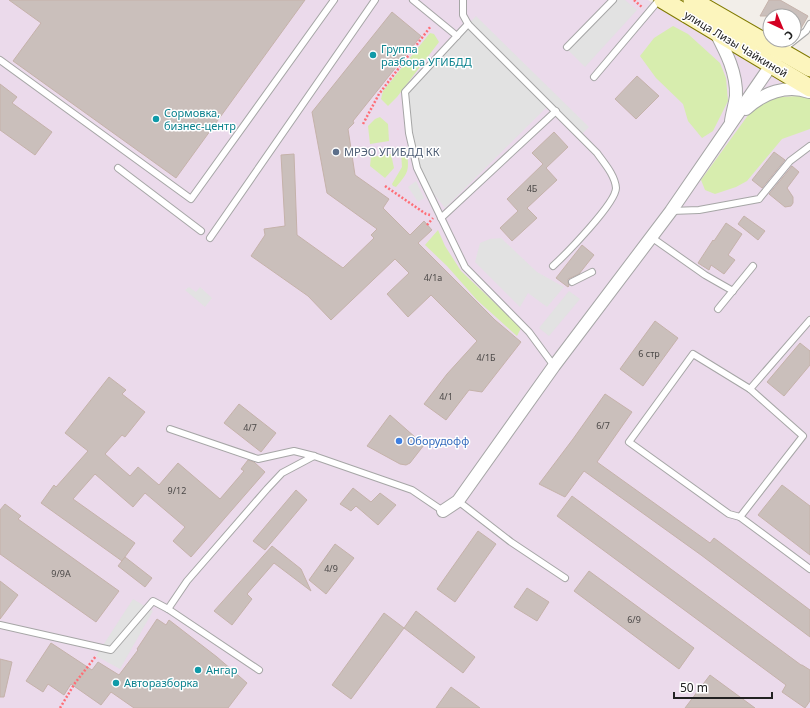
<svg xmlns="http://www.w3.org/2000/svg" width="810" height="708" font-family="'Noto Sans',sans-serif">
	<rect width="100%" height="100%" fill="#f2eee9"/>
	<polygon fill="#ebdaeb" points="0,0 648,0 810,96 810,708 0,708"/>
	<g fill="#d7edae">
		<polygon points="673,26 688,34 720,63 726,78 728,101 713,131 702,138 688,121 683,104 656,78 640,56 654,38"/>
		<polygon points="430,33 434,34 439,42 397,97 388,106 381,99 383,91"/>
		<polygon points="799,96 810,98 810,129 782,139 747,181 736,187 715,194 705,190 701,180 754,107 768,99 779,97"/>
		<polygon points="380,117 388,124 389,141 370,144 368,126 375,119"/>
		<path d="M 406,149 L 407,151 C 409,171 409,172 396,187 L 393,186 L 392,184 L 402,167 L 401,152 Z"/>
		<polygon points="391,154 394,168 385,178 370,166 371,157"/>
		<polygon points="438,230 445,246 461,271 521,328 517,336 477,300 447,266 425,245"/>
	</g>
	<g fill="#e2e2e2">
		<polygon points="616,0 625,0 637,10 585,67 567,49"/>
		<polygon points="476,16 589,127 582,134 551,103 445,208 430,189 419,167 405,92"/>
		<polygon points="416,181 424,198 418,202 408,187"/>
		<polygon points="501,238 537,272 564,287 547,307 528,293 520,307 475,262 480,243 490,239"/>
		<polygon points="189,287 196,292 200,287 212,298 205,307 185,290"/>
		<polygon points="569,291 580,299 549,336 539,328"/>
		<polygon points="133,599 153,611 120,669 96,656"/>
	</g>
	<g fill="#cabfbb" stroke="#c5b2aa">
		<polygon points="9,0 305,0 176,178 13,61 41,23"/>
		<polygon points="769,0 780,0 808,16 800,30 794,35 794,16 760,16"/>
		<polygon points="392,12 421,36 353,121 354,123 348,129 355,175 389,199 383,208 410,235 424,221 432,230 418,243 495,320 521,342 482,392 469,390 446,420 424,404 447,374 477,341 431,295 408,317 387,294 409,273 395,259 331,320 308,296 251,256 265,235 264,229 285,226 281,155 294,154 297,235 343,268 374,238 371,235 377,229 327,193 312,112"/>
		<polygon points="637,76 659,96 636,119 615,99"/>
		<polygon points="0,84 17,97 12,103 52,132 35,155 0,130"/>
		<polygon points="554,132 568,147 546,168 557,180 527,208 537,218 512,241 500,228 518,211 507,199 543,164 532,153"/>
		<polygon points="774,152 785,160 762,188 752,180"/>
		<polygon points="792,166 799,172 787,188 793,197 793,203 791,206 785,207 769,194"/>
		<polygon points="744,216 765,231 758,240 738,224"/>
		<polygon points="726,223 742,234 728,255 735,260 724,274 711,265 709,270 698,263 713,240 714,241"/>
		<polygon points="582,245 594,255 579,274 568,279 568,282 569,286 568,287 556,278"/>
		<polygon points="655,321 678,338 643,386 620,369"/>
		<polygon points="800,343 810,351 810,365 784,396 767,382"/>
		<polygon points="109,377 126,390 122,394 145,412 125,437 122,435 105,454 130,476 138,467 159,485 178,463 220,499 244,471 241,469 248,460 254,462 265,472 191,557 173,541 185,527 145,493 133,507 95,474 73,499 135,543 122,561 41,503 54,485 56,487 88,451 65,433"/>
		<polygon points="605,394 632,412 597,462 710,543 714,538 810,610 810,637 701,555 584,471 565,497 539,484 573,439"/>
		<polygon points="239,404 276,433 261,452 224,423"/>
		<polygon points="390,415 424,445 410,463 406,465 400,464 367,446"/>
		<polygon points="782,485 810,506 810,555 758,515"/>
		<polygon points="353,488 371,502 380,493 396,505 378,525 356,506 351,511 340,504"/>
		<polygon points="296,490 307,500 265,550 253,541"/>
		<polygon points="572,496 801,665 802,665 810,670 810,701 805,708 782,692 786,685 557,516"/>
		<polygon points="5,504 21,516 18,519 119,591 96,622 0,554 0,510"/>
		<polygon points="478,531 496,544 455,602 437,589"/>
		<polygon points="335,544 354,558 326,594 309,580"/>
		<polygon points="272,546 301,569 311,591 274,563 247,594 252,599 232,625 214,611"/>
		<polygon points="125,557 152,578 145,587 118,566"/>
		<polygon points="589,571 694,648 679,669 574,591"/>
		<polygon points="0,581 18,595 0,619"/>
		<polygon points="527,588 549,602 537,621 514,607"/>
		<polygon points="416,611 475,657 463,673 404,628"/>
		<polygon points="384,613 404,628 351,699 332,685"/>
		<polygon points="157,619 166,625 169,620 217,657 247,683 228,708 134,708 111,692 101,705 71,684 64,695 48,684 43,692 26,681 51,643 92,670 98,662 119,675 138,650 137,649"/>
		<polygon points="0,659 12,662 4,697 0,697"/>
		<polygon points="710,675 755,708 685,708"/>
		<polygon points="451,687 480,708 436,708"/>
	</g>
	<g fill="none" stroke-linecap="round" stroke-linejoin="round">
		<defs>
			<g id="service">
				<polyline points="413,0 457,36"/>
				<polyline points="463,0 463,15 468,24"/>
				<polyline points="567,47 613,0"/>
				<polyline points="782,50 806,31 810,24"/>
				<polyline points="0,60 191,199 334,0"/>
				<polyline points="594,77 659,0"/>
				<polyline points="118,168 201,231"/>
				<polyline points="671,211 699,210 759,199 790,161 810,146"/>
				<polyline points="441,218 556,111"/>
				<polyline points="651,237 705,275 733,291"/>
				<polyline points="210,238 375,0"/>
				<path d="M 553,266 C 566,254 616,203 616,188 C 615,175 604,163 597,153 L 468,24 L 405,92 L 409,133 L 417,168 L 465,267 L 529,332 L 554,366"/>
				<polyline points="572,282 592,272"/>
				<polyline points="718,309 753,266"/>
				<polyline points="810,320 750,389 803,436 740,517 810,569"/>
				<polyline points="170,429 258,459 294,451 314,456 412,490 443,511"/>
				<polyline points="458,501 511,542 565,578"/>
				<polyline points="740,517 729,514 629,442 693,354 750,389"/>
				<polyline points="168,609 259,670"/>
				<polyline points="0,625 111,650 153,601 168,609 187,581 267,489 282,473 314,456"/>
			</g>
			<g id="minor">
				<path d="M 716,33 C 726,52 737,73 736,96 C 735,104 732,113 731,121"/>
				<path d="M 746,109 C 763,93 787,84 809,92"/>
				<polyline points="443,511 458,501 554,366 671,211 776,58"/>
			</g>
			<g id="secondary">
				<polyline points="663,0 810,88"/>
				<polyline points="692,0 810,68"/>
			</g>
		</defs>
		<use href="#service" stroke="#a6a6a6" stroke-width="8"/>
		<use href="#minor" stroke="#a6a6a6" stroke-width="14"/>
		<use href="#secondary" stroke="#807a02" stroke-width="19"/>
		<g stroke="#fe6e76" stroke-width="2.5" stroke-dasharray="2 2" stroke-linecap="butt">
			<polyline points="634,0 643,8"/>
			<polyline points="363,124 379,94 431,26"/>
			<polyline points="385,186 426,214 430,215"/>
			<polyline points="427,225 433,218"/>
			<polyline points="60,708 75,683 96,656"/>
		</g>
		<use href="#service" stroke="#fff" stroke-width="6"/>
		<use href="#minor" stroke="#fff" stroke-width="12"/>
		<use href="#secondary" stroke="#fcf5bd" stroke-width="17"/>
	</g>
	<g fill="#0f9aa8" stroke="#fff" stroke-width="1.5">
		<circle cx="373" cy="55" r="4"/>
		<circle cx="156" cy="119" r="4"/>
		<circle cx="198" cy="670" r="4"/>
		<circle cx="116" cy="683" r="4"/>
	</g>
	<circle fill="#5c6f8a" stroke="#fff" stroke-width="1.5" cx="336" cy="152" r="4"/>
	<circle fill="#3f7fe0" stroke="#fff" stroke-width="1.5" cx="399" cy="441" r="4"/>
	<g text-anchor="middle" stroke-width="3" stroke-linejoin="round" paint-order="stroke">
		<g font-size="9" fill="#4c4948">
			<text x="532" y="192">4Б</text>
			<text x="433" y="281">4/1а</text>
			<text x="649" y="357">6 стр</text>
			<text x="486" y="361">4/1Б</text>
			<text x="446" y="400">4/1</text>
			<text x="603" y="429">6/7</text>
			<text x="250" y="431">4/7</text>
			<text x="177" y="494">9/12</text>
			<text x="331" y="572">4/9</text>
			<text x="61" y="577">9/9А</text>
			<text x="634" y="623">6/9</text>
		</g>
		<g font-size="11" fill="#222" stroke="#fff">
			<text transform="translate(736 44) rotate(31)" y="4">улица Лизы Чайкиной</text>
		</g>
		<g font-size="11" fill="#0d838f" stroke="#fff" text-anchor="start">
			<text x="381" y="53">Группа<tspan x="381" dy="13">разбора УГИБДД</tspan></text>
			<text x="164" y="117">Сормовка,<tspan x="164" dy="13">бизнес-центр</tspan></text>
			<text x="206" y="674">Ангар</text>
			<text x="124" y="687">Авторазборка</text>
		</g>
		<g font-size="11" fill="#4e5e75" stroke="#fff" text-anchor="start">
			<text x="344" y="156">МРЭО УГИБДД КК</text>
		</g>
		<g font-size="11" fill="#366cbe" stroke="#fff" text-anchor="start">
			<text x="407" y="445">Оборудофф</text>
		</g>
	</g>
	<g transform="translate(782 28) rotate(136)"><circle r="19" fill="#ffffff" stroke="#a7a7a7"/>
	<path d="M0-3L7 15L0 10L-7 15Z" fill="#d40022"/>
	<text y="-6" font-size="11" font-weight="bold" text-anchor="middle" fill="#222222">С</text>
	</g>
	<path d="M674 692v6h98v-6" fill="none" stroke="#222222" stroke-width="2"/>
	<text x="680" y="692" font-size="12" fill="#222222" stroke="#ffffff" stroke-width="3" paint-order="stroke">50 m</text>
</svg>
